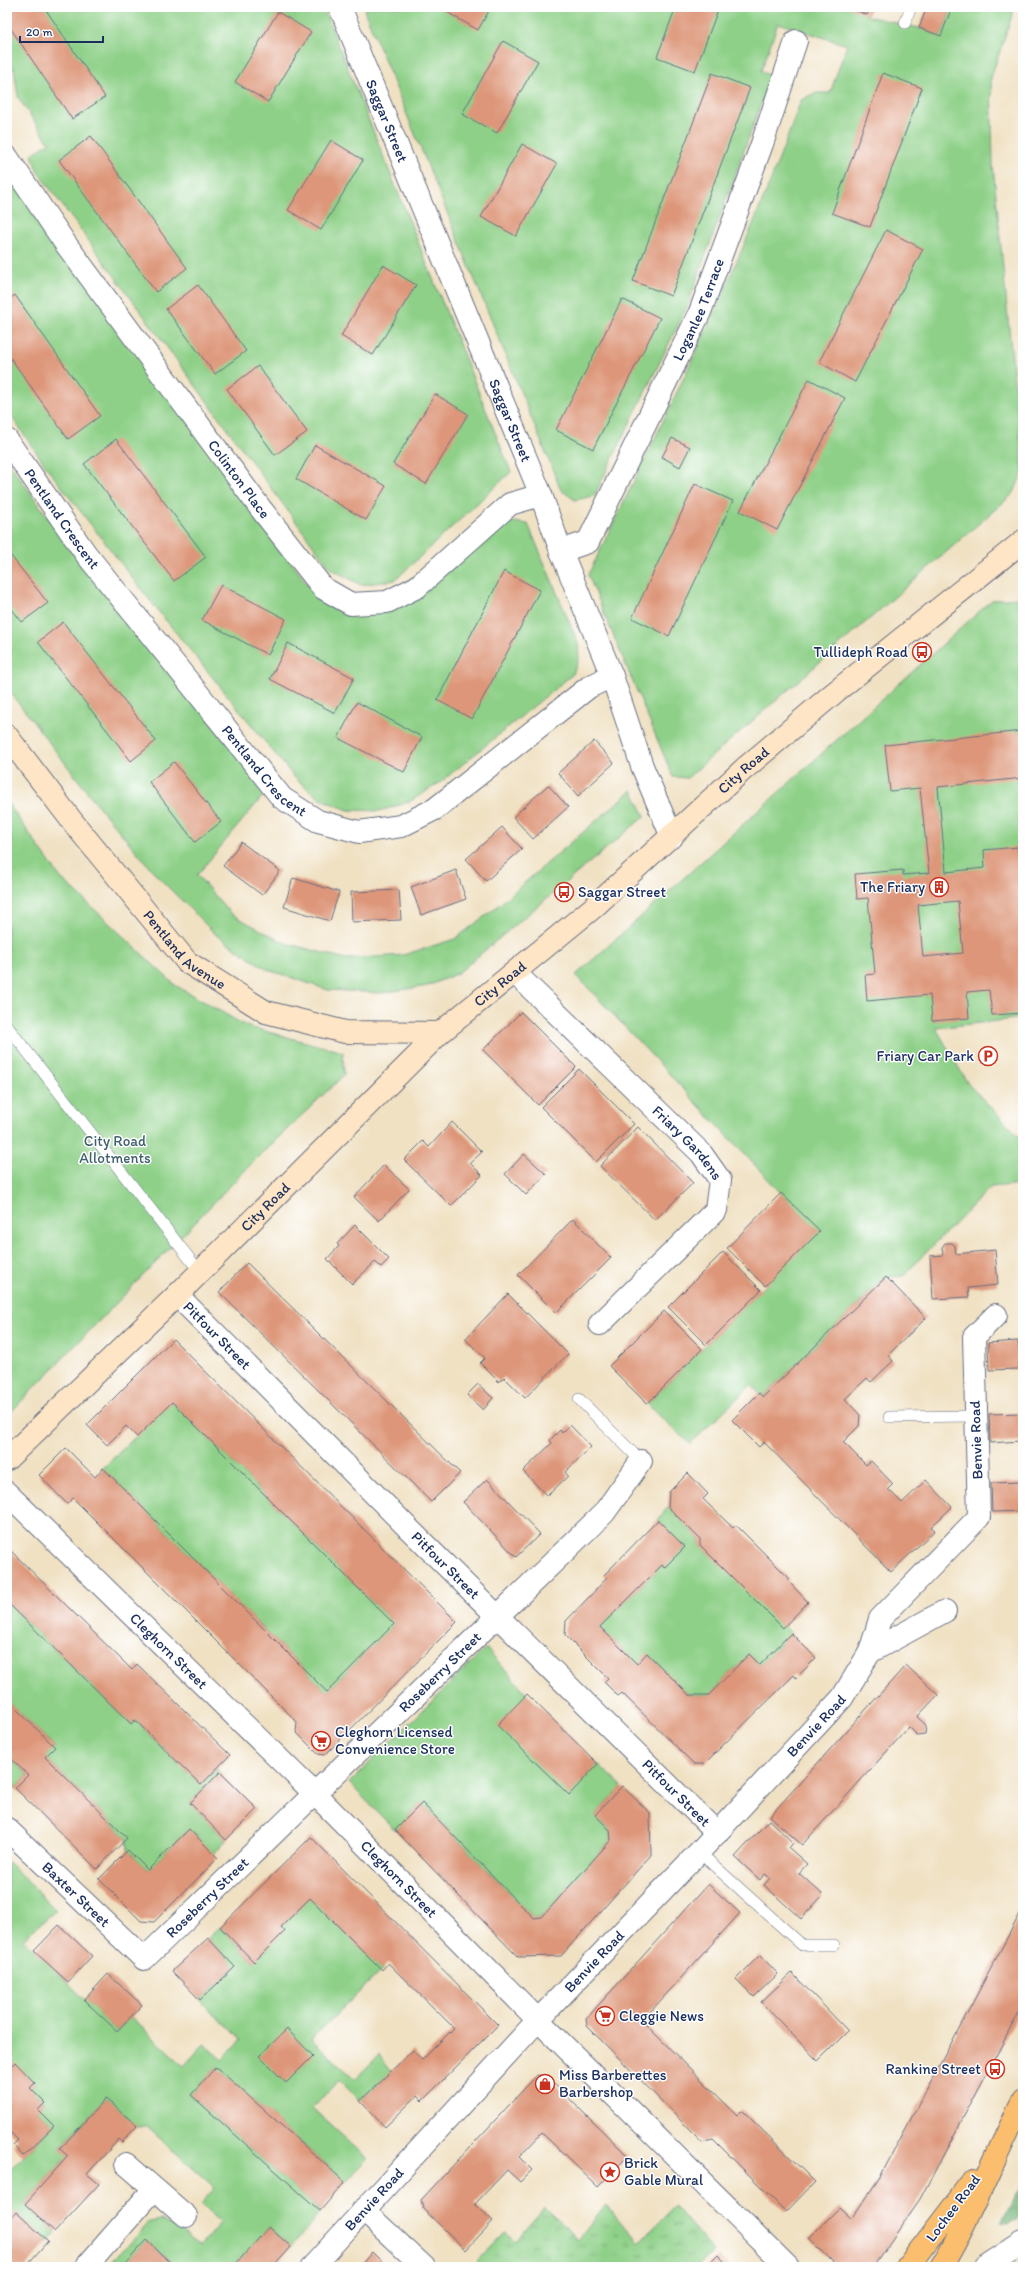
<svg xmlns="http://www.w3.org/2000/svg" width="1030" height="2274" font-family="Itim,sans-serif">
	<defs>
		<pattern id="forest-crowns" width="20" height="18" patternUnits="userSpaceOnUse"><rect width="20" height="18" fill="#72b274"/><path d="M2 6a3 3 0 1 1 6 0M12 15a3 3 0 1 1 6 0" fill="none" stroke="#5d9162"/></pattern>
		<pattern id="park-tufts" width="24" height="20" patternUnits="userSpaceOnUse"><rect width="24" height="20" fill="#8ed088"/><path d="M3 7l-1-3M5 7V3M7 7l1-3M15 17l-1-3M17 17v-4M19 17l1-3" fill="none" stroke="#73a972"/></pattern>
	</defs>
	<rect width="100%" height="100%" fill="#fff"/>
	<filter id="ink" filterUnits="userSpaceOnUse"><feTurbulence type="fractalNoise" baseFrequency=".025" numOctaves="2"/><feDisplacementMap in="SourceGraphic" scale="8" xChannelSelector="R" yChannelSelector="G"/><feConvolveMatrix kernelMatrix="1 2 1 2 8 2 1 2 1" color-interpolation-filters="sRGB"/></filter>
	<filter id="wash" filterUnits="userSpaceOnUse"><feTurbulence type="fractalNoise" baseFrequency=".012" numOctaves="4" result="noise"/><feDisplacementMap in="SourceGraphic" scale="16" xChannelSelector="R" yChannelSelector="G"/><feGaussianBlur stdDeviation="0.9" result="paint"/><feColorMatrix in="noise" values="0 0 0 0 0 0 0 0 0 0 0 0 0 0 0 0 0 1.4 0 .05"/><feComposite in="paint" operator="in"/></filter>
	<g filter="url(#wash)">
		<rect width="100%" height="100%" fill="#f0e1c3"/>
		<g fill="#8ed088" stroke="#548073">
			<polygon points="44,7 323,7 511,472 395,580 361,585 330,568 37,171 32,154 49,143 18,97 14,68 7,72 7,23"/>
			<path d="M 367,7 L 871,7 L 867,16 L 919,28 L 941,36 L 952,7 L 1015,7 L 991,77 L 993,165 L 1023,471 L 1014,493 L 687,778 L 673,777 L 588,575 C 664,419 743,264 801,100 L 815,93 L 830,93 L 847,45 L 778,23 L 761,71 L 771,76 L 687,307 L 594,496 L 575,500 L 561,490 L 364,10 Z"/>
			<polygon points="7,173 313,592 329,606 353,613 507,521 528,524 578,643 579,658 573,674 441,782 409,802 380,811 348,810 320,799 294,777 159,612 50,472 7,410"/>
			<polygon points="7,460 65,541 267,791 197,875 231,914 285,943 346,959 403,955 455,939 493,910 632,790 645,816 458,973 428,986 380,993 328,990 266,969 215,934 158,877 99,807 7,688"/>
			<polygon points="1019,598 1023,602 1023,1018 936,1028 968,1084 1023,1140 1023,1184 991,1187 903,1276 886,1277 763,1397 751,1385 690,1444 647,1404 819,1231 781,1193 576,975 992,600"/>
			<polygon points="7,802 60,877 175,985 246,1026 343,1052 344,1075 256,1159 7,1416"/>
			<polygon points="172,1402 394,1624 327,1692 103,1468"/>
			<polygon points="668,1507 700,1539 700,1545 791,1633 760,1665 749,1654 709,1695 689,1695 648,1654 637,1664 600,1627 662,1565 664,1567 685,1547 658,1520"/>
			<polygon points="7,1602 131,1724 135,1720 200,1785 217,1769 220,1772 190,1803 226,1840 213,1854 189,1829 148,1870 128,1850 127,1838 45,1757 55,1747 7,1700"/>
			<polygon points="486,1648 527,1694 569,1794 598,1764 622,1786 595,1815 610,1830 611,1840 542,1917 534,1918 521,1905 422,1803 395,1830 349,1783"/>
			<polygon points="7,1755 28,1775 11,1792 7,1788"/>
			<polygon points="7,1861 56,1910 23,1939 117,2031 131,2017 184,2066 204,2044 222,2060 241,2040 200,2000 235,1967 208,1938 220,1927 254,1962 285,1931 281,1927 310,1898 382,1970 311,2039 355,2079 379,2055 392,2071 360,2101 339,2080 312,2108 368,2159 345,2182 216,2067 191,2095 320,2211 291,2247 269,2227 234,2267 176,2267 147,2240 122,2267 107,2267 149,2222 163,2220 176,2227 200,2246 221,2222 200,2204 215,2188 146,2126 137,2126 106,2098 60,2148 68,2156 25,2204 55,2232 48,2241 16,2213 7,2223 7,2172 54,2126 38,2110 45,2103 30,2088 35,2083 7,2057"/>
		</g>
		<polygon fill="url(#forest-crowns)" stroke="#467069" points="1023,2185 1023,2213 1010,2223 1002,2222"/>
		<polygon fill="url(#park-tufts)" stroke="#548073" points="606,2205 639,2243 675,2206 713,2251 696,2267 472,2267 506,2232 515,2241 545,2207 578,2240"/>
		<g id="blocks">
			<g fill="#dd9679" fill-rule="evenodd">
				<polygon points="7,7 44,7 105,97 72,119 7,23"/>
				<polygon points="445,7 491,7 478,30 443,10"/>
				<polygon points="676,7 719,7 695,71 657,57"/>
				<polygon points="847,7 871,7 867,15"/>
				<polygon points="927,7 952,7 941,36 919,28"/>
				<polygon points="278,12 311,32 268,102 235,82"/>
				<polygon points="503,41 538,61 497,133 462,114"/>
				<polygon points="712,73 750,88 671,296 633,281"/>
				<polygon points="883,73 922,88 870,227 832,213"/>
				<polygon points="91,136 187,268 156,292 59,160"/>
				<polygon points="331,140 363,160 321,230 288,210"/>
				<polygon points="522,144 557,164 516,236 481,217"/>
				<polygon points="886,230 923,249 855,382 819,362"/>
				<polygon points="383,265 416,285 373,355 341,336"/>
				<polygon points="198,285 246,351 215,374 166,309"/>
				<polygon points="15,295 100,416 68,439 7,353 7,301"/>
				<polygon points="622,299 660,318 593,449 556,430"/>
				<polygon points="258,366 307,432 275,455 227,389"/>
				<polygon points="809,379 845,398 777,530 740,511"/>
				<polygon points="435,394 468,414 426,484 393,464"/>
				<polygon points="672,438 690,447 680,467 662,457"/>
				<polygon points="116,439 206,557 174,581 84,464"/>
				<polygon points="315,445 386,486 366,520 296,479"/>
				<polygon points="695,484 733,501 669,636 632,618"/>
				<polygon points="7,551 48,603 22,622 7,603"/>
				<polygon points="504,571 540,590 472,719 437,700"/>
				<polygon points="221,585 286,619 268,655 202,620"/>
				<polygon points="63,622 156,741 131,761 38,642"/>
				<polygon points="288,643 354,678 335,713 270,679"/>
				<polygon points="357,702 422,737 404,772 338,738"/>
				<path d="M 1023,731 L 1023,778 L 938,787 L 946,872 L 985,868 L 984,850 L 1018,847 L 1020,865 L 1023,865 L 1023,1013 L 992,1015 L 989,990 L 967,992 L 969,1018 L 932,1021 L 930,995 L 867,1001 L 865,975 L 875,974 L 868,898 L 857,899 L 855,874 L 903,870 L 903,875 L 929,873 L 920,788 L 890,791 L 885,745 ZM 958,901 L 963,953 L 923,957 L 918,905 Z"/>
				<polygon points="594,741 614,763 578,796 558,773"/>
				<polygon points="174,762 221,822 195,842 149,782"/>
				<polygon points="548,785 568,807 533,839 513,817"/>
				<polygon points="502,827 522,849 486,881 466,859"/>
				<polygon points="241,842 280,871 262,895 223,866"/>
				<polygon points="456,870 466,899 421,915 411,887"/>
				<polygon points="293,878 339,892 330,921 284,907"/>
				<polygon points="399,890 401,920 352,922 351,892"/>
				<polygon points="521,1012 576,1067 538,1105 483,1050"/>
				<polygon points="579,1069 634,1124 596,1162 541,1107"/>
				<polygon points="452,1122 482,1152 470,1163 482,1175 451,1206 404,1160 423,1141 429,1147"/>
				<polygon points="638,1127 693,1183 655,1220 600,1166"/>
				<polygon points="524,1154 546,1174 526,1195 505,1174"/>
				<polygon points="384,1165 409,1189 379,1221 354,1197"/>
				<polygon points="781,1193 820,1231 765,1286 727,1248"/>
				<polygon points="573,1219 611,1258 556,1313 518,1275"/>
				<polygon points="355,1225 389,1259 381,1267 375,1262 352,1284 327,1259 339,1246 337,1244"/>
				<polygon points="945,1243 952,1243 955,1246 956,1254 995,1250 998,1285 968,1288 969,1297 933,1299 930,1256 943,1255 942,1247"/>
				<polygon points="723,1252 761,1290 706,1345 668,1307"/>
				<polygon points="247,1263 460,1473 431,1502 219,1292"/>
				<polygon points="886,1277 926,1318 888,1355 893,1361 871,1382 867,1378 845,1399 860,1415 859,1426 843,1442 866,1465 871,1461 893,1484 888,1489 902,1503 926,1480 952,1507 931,1527 935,1530 891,1572 764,1442 759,1447 732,1420 759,1393 763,1397"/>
				<polygon points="508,1294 568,1354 525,1398 504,1377 499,1382 480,1363 485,1358 465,1339"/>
				<polygon points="664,1311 702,1349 647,1404 609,1366"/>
				<polygon points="173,1339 457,1622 325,1755 318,1754 296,1732 297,1722 73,1498 67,1504 39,1475 66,1448 95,1477 103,1468 327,1692 394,1624 172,1402 137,1437 126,1426 107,1445 87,1425"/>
				<polygon points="1018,1341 1019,1348 1023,1347 1023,1361 1019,1362 1019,1369 989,1370 988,1343"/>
				<polygon points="478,1384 493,1398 483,1410 467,1395"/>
				<polygon points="1020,1413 1021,1419 1023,1419 1021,1441 990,1443 989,1414"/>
				<polygon points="570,1425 591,1447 565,1472 568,1476 547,1496 523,1471 552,1443 550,1440 560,1430 562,1433"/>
				<polygon points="688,1473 708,1494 703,1499 733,1528 736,1525 790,1579 788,1581 808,1602 783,1628 700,1545 700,1539 668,1507 669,1492"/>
				<polygon points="487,1479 540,1534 516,1557 463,1502"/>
				<polygon points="1022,1482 1023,1511 992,1512 991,1483"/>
				<polygon points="658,1520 685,1547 664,1568 662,1565 600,1627 637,1664 647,1653 689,1695 709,1695 749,1654 760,1665 791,1633 816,1658 796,1678 794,1675 704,1764 694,1764 622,1693 618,1696 604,1682 608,1678 565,1635 566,1621 607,1578 604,1575"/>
				<polygon points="7,1547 132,1670 137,1664 230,1755 201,1785 135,1720 131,1724 7,1602"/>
				<polygon points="906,1665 938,1695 917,1717 926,1725 925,1734 917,1735 909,1727 802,1845 770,1816"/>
				<polygon points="527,1694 598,1764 569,1795 497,1725"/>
				<polygon points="7,1700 55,1747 45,1757 127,1838 97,1869 15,1788 28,1775 7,1755"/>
				<polygon points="220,1772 257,1809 226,1840 190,1803"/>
				<polygon points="622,1786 650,1813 651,1855 561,1956 518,1957 395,1830 422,1803 521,1905 534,1918 542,1917 611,1840 610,1830 595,1815"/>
				<polygon points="769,1820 793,1843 789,1848 807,1864 799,1873 823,1895 801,1919 764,1885 770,1878 765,1874 760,1880 735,1857"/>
				<polygon points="189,1829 218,1858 154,1922 141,1921 99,1879 128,1850 148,1870"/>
				<polygon points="311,1837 498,2025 422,2101 417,2096 385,2127 360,2101 413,2050 422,2060 454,2028 388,1963 382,1970 310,1898 281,1927 285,1931 254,1962 220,1927"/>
				<polygon points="708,1884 740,1913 642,2021 737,2115 742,2110 815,2182 786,2212 713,2139 702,2142 587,2026 586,2019"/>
				<polygon points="1023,1908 1023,2005 920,2199 873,2267 838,2267 809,2238 840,2207 852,2218 880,2177"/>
				<polygon points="59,1925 92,1956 68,1982 34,1951"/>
				<polygon points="208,1938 235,1967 200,2000 172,1971"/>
				<polygon points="760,1955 778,1974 754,1997 736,1979"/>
				<polygon points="792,1973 848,2031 818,2061 761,2002"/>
				<polygon points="108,1974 142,2005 117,2031 84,2000"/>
				<polygon points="287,2029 313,2056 286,2083 259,2056"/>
				<polygon points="15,2062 35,2083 30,2088 45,2103 38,2110 54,2126 23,2156 13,2145 18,2140 7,2129 7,2070"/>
				<polygon points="216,2067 345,2182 320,2211 191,2095"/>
				<polygon points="537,2075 546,2076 628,2156 598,2187 542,2133 519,2157 532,2170 520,2182 507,2170 475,2204 493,2221 466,2250 423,2209 421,2200"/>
				<polygon points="106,2098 137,2126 122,2142 119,2139 87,2174 99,2184 55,2232 25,2204 68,2156 60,2149"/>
				<polygon points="16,2212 48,2241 25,2267 7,2267 7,2223"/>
				<polygon points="269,2227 291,2247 273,2267 233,2267"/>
				<polygon points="147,2240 161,2254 176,2267 122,2267"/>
				<polygon points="372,2252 378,2258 388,2267 359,2267"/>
				<polygon points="718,2255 730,2267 706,2267"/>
			</g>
		</g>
	</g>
	<g filter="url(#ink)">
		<use href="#blocks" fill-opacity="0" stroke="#666d81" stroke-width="1"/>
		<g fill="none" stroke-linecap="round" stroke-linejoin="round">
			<defs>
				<g id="lane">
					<polyline points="905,23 911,7"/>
					<polyline points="7,1026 200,1272"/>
					<polyline points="579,1399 641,1461"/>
					<polyline points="889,1417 974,1416"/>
					<polyline points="699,1852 802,1945 834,1945"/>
				</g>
				<g id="street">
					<path id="s1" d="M 340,7 L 541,495 L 561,551 L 612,676 L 642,766 L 672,837"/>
					<path id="s2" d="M 7,157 L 65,243 L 261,509 L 323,588 L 351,604 L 387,602 L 417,587 L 510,504 L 541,495"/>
					<path id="s3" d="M 7,440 L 86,554 L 282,798 L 318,821 L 359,832 L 401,826 L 435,809 L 589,687 L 612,676"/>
					<path id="s4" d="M 561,551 L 588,542 L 700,312 L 762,144 L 796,41"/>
					<path id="s5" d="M 515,973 L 701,1153 L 720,1180 L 716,1210 L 600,1324"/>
					<path id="s6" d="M 177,1295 L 410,1530 L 717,1833"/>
					<path id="s7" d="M 7,1493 L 315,1794 L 538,2020 L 788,2267"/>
					<polyline points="870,1652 945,1611"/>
					<path id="s8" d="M 7,1829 L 144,1959 L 604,1513 L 641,1461"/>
					<polyline points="126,2164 186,2216"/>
					<polyline points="363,2210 424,2267"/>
					<polyline points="86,2267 154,2189"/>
					<path id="s9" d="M 312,2267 L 538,2020 L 699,1852 L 842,1698 L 870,1652 L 880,1619 L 979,1517 L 974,1337 L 996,1315"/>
					<polyline points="985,2267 1023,2242"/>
				</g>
				<g id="secondary">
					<path id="s10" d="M 7,736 L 72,821 L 187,962 L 266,1012 L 345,1032 L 440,1033"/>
					<path id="s11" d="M 7,1459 L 177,1295 L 440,1033 L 594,907 L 744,769 L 834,693 L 1023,541"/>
				</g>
				<g id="primary">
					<polyline points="907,2267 974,2180"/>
					<path d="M 941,2267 C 973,2214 995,2155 1023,2101"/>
				</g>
			</defs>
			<use href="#lane" stroke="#666d81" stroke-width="12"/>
			<use href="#street" stroke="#666d81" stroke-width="24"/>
			<use href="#secondary" stroke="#666d81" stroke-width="24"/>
			<use href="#primary" stroke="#666d81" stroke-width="24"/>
			<use href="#lane" stroke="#fff" stroke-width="11"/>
			<use href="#street" stroke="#fff" stroke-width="22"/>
			<use href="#secondary" stroke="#fde5c5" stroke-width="22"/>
			<use href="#primary" stroke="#fabe6e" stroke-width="22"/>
		</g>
	</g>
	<defs>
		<symbol id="bus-ring" viewBox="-11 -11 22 22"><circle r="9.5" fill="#fff" stroke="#c8321e" stroke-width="1.5"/><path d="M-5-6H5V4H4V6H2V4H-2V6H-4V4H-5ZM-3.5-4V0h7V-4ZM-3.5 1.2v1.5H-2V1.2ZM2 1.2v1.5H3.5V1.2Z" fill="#c8321e"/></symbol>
		<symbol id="building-ring" viewBox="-11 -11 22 22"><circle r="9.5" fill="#fff" stroke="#c8321e" stroke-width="1.5"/><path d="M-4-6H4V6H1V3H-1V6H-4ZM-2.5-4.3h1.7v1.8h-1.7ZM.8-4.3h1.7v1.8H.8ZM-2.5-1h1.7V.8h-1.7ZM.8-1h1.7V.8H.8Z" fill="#c8321e"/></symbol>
		<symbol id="parking-ring" viewBox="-11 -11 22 22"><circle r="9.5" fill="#fff" stroke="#c8321e" stroke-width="1.5"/><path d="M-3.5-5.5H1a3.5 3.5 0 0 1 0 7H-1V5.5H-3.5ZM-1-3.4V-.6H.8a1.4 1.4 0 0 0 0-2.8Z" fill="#c8321e"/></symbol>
		<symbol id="supermarket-ring" viewBox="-11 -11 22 22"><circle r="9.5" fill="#fff" stroke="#c8321e" stroke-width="1.5"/><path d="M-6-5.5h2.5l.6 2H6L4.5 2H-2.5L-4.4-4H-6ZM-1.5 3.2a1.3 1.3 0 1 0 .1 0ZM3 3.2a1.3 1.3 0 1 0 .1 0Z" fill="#c8321e"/></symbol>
		<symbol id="shop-ring" viewBox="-11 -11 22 22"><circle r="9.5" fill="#fff" stroke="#c8321e" stroke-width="1.5"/><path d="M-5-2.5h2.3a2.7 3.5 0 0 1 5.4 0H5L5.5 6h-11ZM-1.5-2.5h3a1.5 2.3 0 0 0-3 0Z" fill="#c8321e"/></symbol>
		<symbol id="sight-ring" viewBox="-11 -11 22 22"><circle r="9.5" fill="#fff" stroke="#c8321e" stroke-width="1.5"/><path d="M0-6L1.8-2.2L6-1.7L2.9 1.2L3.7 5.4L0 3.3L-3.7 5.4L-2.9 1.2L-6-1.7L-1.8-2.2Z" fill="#c8321e"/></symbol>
	</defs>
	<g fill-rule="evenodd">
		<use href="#bus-ring" x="911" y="641" width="22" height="22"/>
		<use href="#building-ring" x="928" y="876" width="22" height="22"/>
		<use href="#bus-ring" x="553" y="881" width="22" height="22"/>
		<use href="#parking-ring" x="977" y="1045" width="22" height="22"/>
		<use href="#supermarket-ring" x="310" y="1730" width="22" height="22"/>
		<use href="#supermarket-ring" x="594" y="2005" width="22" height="22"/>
		<use href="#bus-ring" x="984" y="2058" width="22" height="22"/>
		<use href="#shop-ring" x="534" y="2073" width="22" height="22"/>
		<use href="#sight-ring" x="599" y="2161" width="22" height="22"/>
	</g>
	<g text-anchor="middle" stroke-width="3" stroke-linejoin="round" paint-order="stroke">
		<g font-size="15" fill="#1b2f5e" stroke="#fff">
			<text dy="5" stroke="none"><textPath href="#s1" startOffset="123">Saggar Street</textPath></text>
			<text dy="5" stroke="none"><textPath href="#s4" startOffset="286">Loganlee Terrace</textPath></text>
			<text dy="5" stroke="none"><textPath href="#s1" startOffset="447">Saggar Street</textPath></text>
			<text dy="5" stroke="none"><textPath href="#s2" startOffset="397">Colinton Place</textPath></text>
			<text dy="5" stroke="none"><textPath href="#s3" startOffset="96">Pentland Crescent</textPath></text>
			<text dy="5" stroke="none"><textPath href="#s3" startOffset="420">Pentland Crescent</textPath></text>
			<text dy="5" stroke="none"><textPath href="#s11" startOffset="1009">City Road</textPath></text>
			<text dy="5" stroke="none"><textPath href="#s10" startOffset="279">Pentland Avenue</textPath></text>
			<text dy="5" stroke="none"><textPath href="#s11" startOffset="685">City Road</textPath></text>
			<text dy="5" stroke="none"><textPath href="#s5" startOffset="242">Friary Gardens</textPath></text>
			<text dy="5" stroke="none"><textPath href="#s11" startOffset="361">City Road</textPath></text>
			<text dy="5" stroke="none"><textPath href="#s6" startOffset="57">Pitfour Street</textPath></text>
			<text transform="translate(976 1440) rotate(-92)" y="5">Benvie Road</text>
			<text dy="5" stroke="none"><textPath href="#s6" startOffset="381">Pitfour Street</textPath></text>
			<text dy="5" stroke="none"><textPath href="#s7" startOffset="226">Cleghorn Street</textPath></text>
			<text dy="5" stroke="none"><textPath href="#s8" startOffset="601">Roseberry Street</textPath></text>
			<text dy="5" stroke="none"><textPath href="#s9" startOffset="740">Benvie Road</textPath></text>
			<text dy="5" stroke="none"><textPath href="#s6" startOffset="705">Pitfour Street</textPath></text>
			<text dy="5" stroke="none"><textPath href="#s7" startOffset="550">Cleghorn Street</textPath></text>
			<text dy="5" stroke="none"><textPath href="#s8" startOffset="95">Baxter Street</textPath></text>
			<text dy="5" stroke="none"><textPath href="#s8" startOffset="277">Roseberry Street</textPath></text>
			<text dy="5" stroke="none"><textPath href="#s9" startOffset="416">Benvie Road</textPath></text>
			<text dy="5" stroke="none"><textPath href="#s9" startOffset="92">Benvie Road</textPath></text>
			<text transform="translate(953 2208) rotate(-53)" y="5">Lochee Road</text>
		</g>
		<g font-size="15" fill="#1b2f5e" stroke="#fff" text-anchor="start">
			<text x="908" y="657" text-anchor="end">Tullideph Road</text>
			<text x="925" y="892" text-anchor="end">The Friary</text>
			<text x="578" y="897">Saggar Street</text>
			<text x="974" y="1061" text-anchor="end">Friary Car Park</text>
			<text x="335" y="1737">Cleghorn Licensed<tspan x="335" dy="17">Convenience Store</tspan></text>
			<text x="619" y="2021">Cleggie News</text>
			<text x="981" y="2074" text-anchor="end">Rankine Street</text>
			<text x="559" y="2080">Miss Barberettes<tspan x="559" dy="17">Barbershop</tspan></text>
			<text x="624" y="2168">Brick<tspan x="624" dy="17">Gable Mural</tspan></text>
		</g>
		<g font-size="15" fill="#3e5f6b" stroke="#fff">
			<text x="115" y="1146">City Road<tspan x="115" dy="17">Allotments</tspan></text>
		</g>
	</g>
	<rect width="1030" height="2274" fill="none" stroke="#fff" stroke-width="24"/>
	<path d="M20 36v6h83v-6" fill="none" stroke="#1b2f5e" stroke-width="2"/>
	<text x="26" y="36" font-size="12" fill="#1b2f5e" stroke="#ffffff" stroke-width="3" paint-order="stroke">20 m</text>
</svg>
